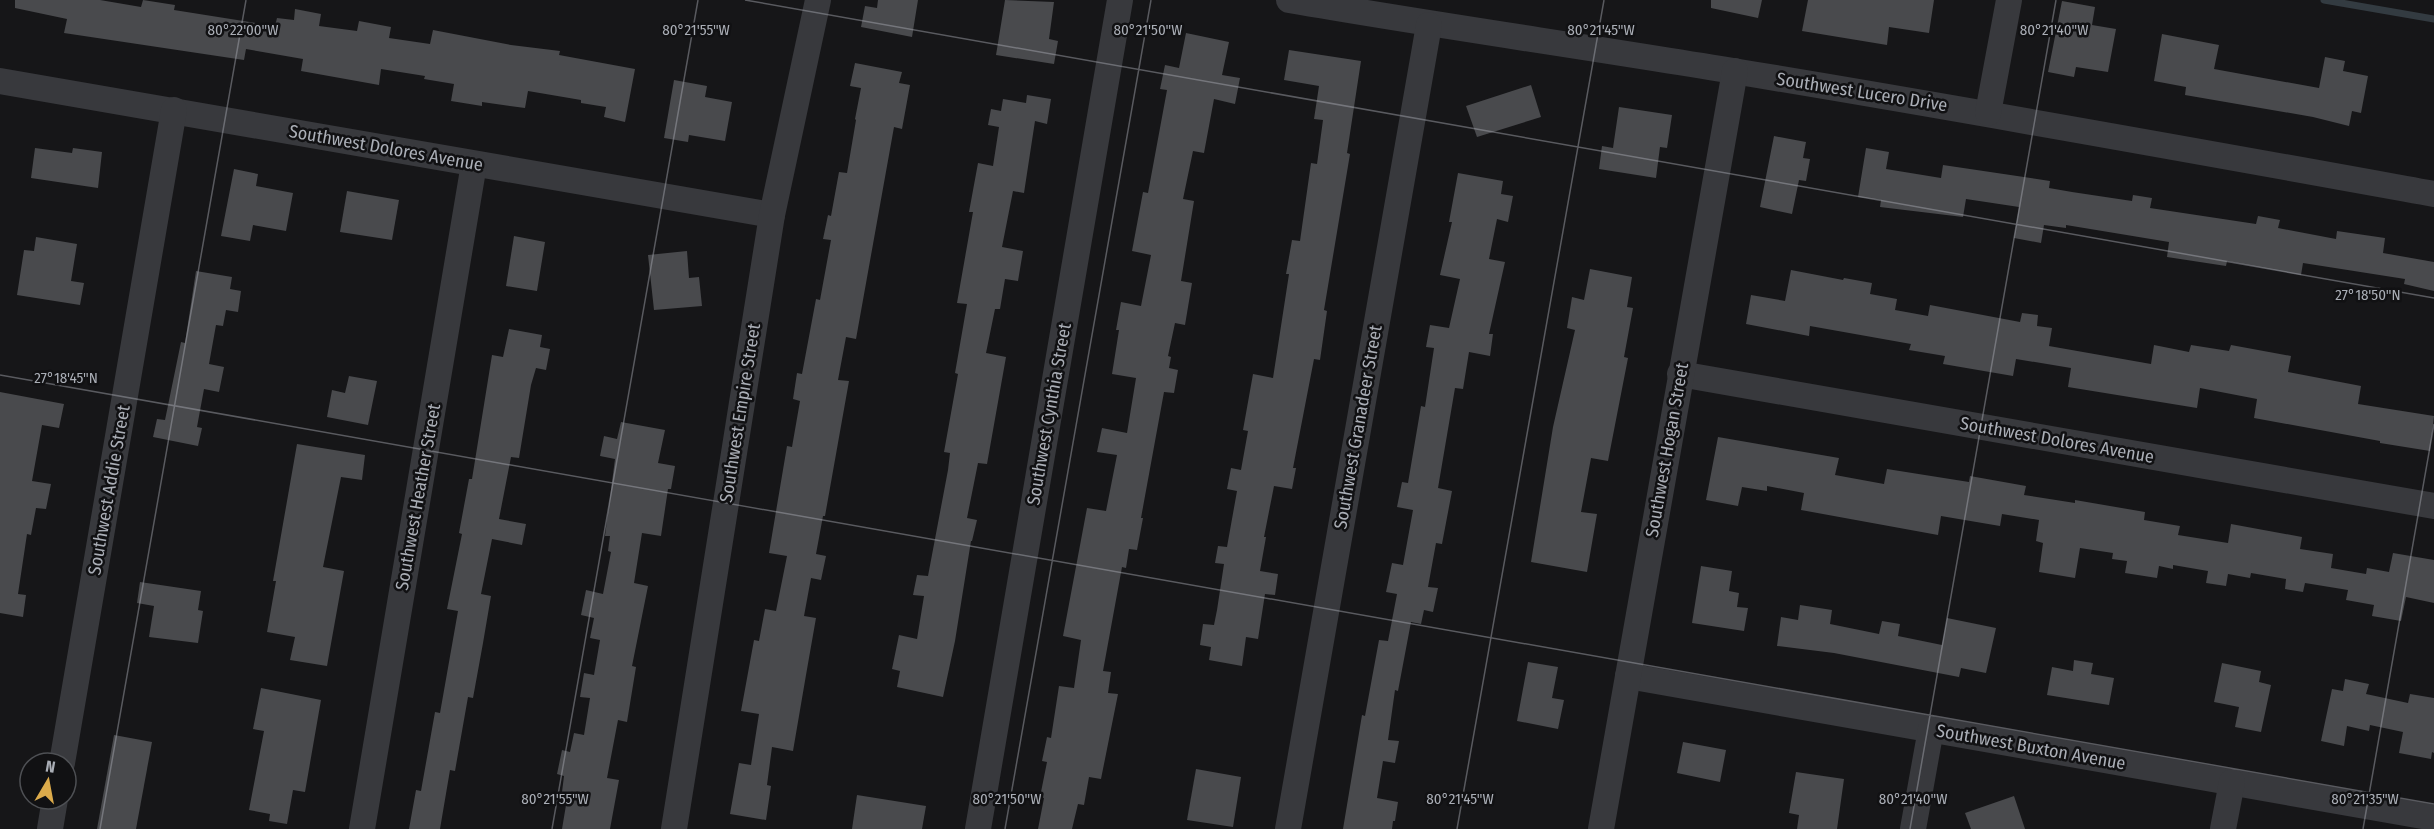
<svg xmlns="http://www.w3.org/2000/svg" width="2434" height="829" font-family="'Fira Sans Condensed',sans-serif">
	<rect width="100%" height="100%" fill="#161618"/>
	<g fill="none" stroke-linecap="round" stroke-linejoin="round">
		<polyline stroke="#333b41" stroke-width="7" points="2324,0 2434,19"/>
	</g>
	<g fill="#494a4d">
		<polygon points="15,0 100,0 141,7 143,0 175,5 174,10 275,26 277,18 294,20 295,9 321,14 319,26 357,31 359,21 391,27 389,38 430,44 433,30 511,45 560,51 559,55 635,69 625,122 604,117 606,107 581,103 581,100 528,91 525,108 482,102 482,106 451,101 454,84 424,79 425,76 381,69 379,85 301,71 303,59 246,49 244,60 64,33 67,19 15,8"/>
		<polygon points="878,0 918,0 912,37 861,27 865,6 877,8"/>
		<polygon points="1005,0 1054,2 1049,39 1058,41 1054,64 996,55"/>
		<polygon points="1711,0 1762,0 1758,18 1711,8"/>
		<polygon points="1808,0 1934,0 1929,33 1889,27 1887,45 1802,31"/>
		<polygon points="2062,1 2095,7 2092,25 2116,29 2108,72 2076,67 2074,77 2048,72"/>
		<polygon points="1186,33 1229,42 1222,75 1240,78 1235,104 1214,99 1204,153 1193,151 1183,199 1194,201 1181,281 1192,283 1185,325 1175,323 1168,356 1171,357 1169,368 1178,370 1174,393 1164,392 1141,518 1143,518 1137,550 1129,549 1126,568 1122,567 1103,671 1111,672 1108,693 1118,694 1101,779 1089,777 1084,805 1078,804 1072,829 1038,829 1044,798 1040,797 1047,762 1042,761 1047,737 1051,738 1059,686 1074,688 1081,640 1063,636 1087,508 1106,511 1117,455 1097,452 1102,428 1127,433 1136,378 1112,374 1119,330 1116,330 1121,302 1141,306 1151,255 1132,251 1143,192 1148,193 1167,90 1160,89 1165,65 1179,68"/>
		<polygon points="2162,34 2219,45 2214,69 2319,88 2325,57 2345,61 2343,71 2368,76 2361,113 2352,111 2349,126 2313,117 2185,95 2186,87 2154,81"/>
		<polygon points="1289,50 1361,61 1347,153 1350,154 1324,310 1327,311 1320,360 1314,359 1293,468 1296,468 1292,489 1274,486 1264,537 1266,537 1260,571 1278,574 1275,595 1265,594 1258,639 1246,637 1242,666 1209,660 1211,647 1200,645 1203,624 1214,625 1217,610 1224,564 1215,563 1218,546 1227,547 1237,491 1227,489 1231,468 1241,470 1248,431 1243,430 1253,374 1273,378 1289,274 1286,274 1292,240 1300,241 1311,163 1317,164 1323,120 1314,119 1319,86 1284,80"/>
		<polygon points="855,63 902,72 899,83 910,85 902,129 894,127 856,339 846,337 838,380 849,381 825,516 823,516 816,554 826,556 821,580 811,578 804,616 816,618 806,675 793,751 772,747 767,785 771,786 766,820 730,814 739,763 751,765 759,714 741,711 754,640 759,641 765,609 776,611 787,556 769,553 787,446 792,447 800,401 793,399 797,373 802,374 816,299 820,300 831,240 823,239 828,215 831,216 839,172 847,173 856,120 855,119 861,88 850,86"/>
		<polygon points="674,80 707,86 705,97 732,102 725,141 689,135 688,142 664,138"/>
		<polygon points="1531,85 1541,117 1477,137 1466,106"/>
		<polygon points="1027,95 1051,99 1047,124 1035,121 1024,193 1013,191 1002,247 1023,251 1018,281 1005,279 1000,309 995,309 986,353 1006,357 987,464 978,463 967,518 977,520 972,541 971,541 955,641 943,697 897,687 900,671 892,669 899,635 917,639 924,596 913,595 917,575 928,576 948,470 950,453 944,452 958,374 955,373 967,304 957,303 973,212 969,212 978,163 993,166 999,127 988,125 991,109 1001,111 1003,99 1026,103"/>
		<polygon points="1619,107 1672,115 1667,148 1660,147 1656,178 1599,169 1602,146 1613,148"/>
		<polygon points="1774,136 1806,142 1803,158 1810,159 1806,181 1799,180 1792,214 1760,207"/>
		<polygon points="35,148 72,153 73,148 102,152 98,188 31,178"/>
		<polygon points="1866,148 1889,152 1886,169 1941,178 1943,165 2050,181 2049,188 2072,192 2132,201 2133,195 2152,198 2150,208 2256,224 2258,216 2280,220 2278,228 2336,239 2337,231 2385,238 2383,253 2434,262 2434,291 2404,284 2405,279 2303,263 2301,275 2227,261 2226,266 2167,257 2169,242 2066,225 2066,228 2044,225 2041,243 2014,238 2019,207 1966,199 1963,217 1880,207 1881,200 1858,197"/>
		<polygon points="234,169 258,174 256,186 293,193 286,231 253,225 250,241 221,236"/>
		<polygon points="1458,173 1503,181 1501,194 1513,196 1508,222 1497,219 1489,259 1505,262 1489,334 1493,334 1490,356 1469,352 1463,389 1455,388 1438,488 1452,491 1442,544 1436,543 1428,587 1438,588 1433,612 1424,610 1421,624 1411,622 1398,691 1395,690 1388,740 1399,741 1395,763 1383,761 1377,798 1398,802 1395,821 1393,821 1392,829 1343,829 1362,715 1365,716 1379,640 1388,641 1397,594 1386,592 1392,563 1403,565 1413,510 1397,507 1402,482 1408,483 1421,406 1425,407 1434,348 1426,347 1430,325 1449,328 1460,279 1440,275 1452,222 1449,222"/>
		<polygon points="347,191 399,200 392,240 340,232"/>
		<polygon points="514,236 545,242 537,291 506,286"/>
		<polygon points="36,237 77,244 71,281 84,283 80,305 17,295 24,250 34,251"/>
		<polygon points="687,251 689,278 699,277 702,306 654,310 648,255"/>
		<polygon points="1590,269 1632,277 1627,307 1633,308 1624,357 1628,358 1608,461 1591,458 1581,512 1597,514 1587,572 1531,562 1553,427 1575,330 1567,328 1572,297 1584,300"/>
		<polygon points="1791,270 1843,280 1844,278 1872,283 1870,294 1897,299 1895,310 1928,316 1930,305 2020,322 2022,313 2038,315 2037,326 2052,328 2049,346 2151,364 2154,345 2189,352 2191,345 2229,351 2231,345 2291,356 2288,372 2361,386 2358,404 2434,416 2430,451 2380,443 2380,441 2254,418 2257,399 2200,388 2197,408 2068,387 2071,368 2016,359 2013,376 1943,364 1945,356 1909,350 1911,344 1810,326 1809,336 1746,324 1751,295 1785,301"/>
		<polygon points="196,271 232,277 230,289 241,291 238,312 226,310 223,326 216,325 209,364 224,367 219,392 204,389 197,427 202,428 198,446 153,437 157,419 165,420 181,342 185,343"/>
		<polygon points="509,329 542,335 540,347 550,349 546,370 536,368 531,385 519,458 511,457 499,519 526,524 522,545 492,539 481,594 491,596 483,643 473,698 468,697 455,771 450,770 440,829 409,829 416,790 421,791 435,712 440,713 458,611 447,609 462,534 459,533 469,479 472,479 492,355 503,357"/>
		<polygon points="349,376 377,381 368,425 327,417 332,390 345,393"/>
		<polygon points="0,392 64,404 59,428 42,425 32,481 51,484 46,509 36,508 31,535 27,534 18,594 26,595 23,617 0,613"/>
		<polygon points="621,422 665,430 658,463 675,466 671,489 668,489 661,536 642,533 634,583 648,586 632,666 636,667 627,722 618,720 607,778 619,780 610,829 562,829 568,793 562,792 564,776 557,774 562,750 570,752 574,733 584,735 590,698 580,697 584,673 594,675 600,640 590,638 594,618 581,615 586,590 603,594 611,552 608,551 610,536 605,536 615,459 600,456 604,436 617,439"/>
		<polygon points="1718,437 1839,458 1835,475 1884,484 1887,469 1969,482 1970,476 2026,486 2024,495 2075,503 2075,500 2145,512 2144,520 2180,526 2178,535 2228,543 2231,524 2302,537 2300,549 2333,554 2331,568 2366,574 2367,568 2389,572 2393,553 2434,560 2434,603 2406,597 2401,621 2372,616 2374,605 2346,600 2348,590 2305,583 2303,592 2285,589 2286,579 2251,573 2250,578 2228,574 2226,586 2206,583 2208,571 2173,565 2173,569 2159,566 2157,578 2125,573 2127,561 2112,559 2113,553 2080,548 2075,578 2039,572 2043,543 2036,541 2039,520 2002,514 2000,526 1941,516 1938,535 1801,510 1804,493 1767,486 1767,491 1742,487 1738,506 1706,500"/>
		<polygon points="297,444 365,455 362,480 341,477 323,567 344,571 327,666 290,660 295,637 267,632 276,581 273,581"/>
		<polygon points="1701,566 1732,571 1729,591 1739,593 1737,607 1748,608 1744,631 1692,623"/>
		<polygon points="140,582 201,591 198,610 203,611 198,643 149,637 154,606 137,603"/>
		<polygon points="1800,605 1832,610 1830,624 1879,634 1882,621 1900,624 1898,636 1942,645 1947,618 1996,628 1986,673 1961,668 1959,677 1834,653 1777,646 1781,617 1798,620"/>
		<polygon points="2074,660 2093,663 2091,674 2114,678 2109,705 2047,695 2052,667 2073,671"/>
		<polygon points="1528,662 1558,667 1552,698 1564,700 1558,729 1517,721"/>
		<polygon points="2222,663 2261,671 2259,682 2271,685 2261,732 2235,727 2239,707 2214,702"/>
		<polygon points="2345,679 2369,684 2366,694 2408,703 2410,694 2434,698 2434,753 2432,752 2431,759 2399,753 2403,732 2370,725 2369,731 2347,726 2344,746 2321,741 2332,689 2343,691"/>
		<polygon points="261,688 321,700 305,792 293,790 287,824 269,821 270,814 249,810 264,731 253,729"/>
		<polygon points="114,735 152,742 136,829 97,829"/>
		<polygon points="1683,742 1726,750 1720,782 1677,773"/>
		<polygon points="1196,769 1241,777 1233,827 1187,820"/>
		<polygon points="1796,772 1844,779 1837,829 1797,829 1799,815 1789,813"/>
		<polygon points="857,795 926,806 922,829 852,829"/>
		<polygon points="2014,796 2025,829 1971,829 1965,813"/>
	</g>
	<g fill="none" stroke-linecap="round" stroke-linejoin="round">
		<g stroke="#38393d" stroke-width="26">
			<path d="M 1289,0 C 1439,26 1589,47 1739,72 C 1971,110 2202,152 2434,194"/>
			<polyline points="0,81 772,215"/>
			<polyline points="1988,113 2009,0"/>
			<polyline points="1680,374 2434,506"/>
			<polyline points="1628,676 2434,818"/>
			<polyline points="62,763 174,110"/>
			<polyline points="50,829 55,799"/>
			<polyline points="362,829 474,164"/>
			<polyline points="674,829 772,215 818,0"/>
			<polyline points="978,829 1120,0"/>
			<polyline points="1288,829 1429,25"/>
			<polyline points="1601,829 1735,71"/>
			<polyline points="1913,829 1931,729"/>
			<polyline points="2223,829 2232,782"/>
		</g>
	</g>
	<path fill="none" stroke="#aaaeb6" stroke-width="1.5" stroke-opacity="0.45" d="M 745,0 L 2434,298M 0,375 L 2434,804M 100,829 L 246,0M 552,829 L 698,0M 1005,829 L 1151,0M 1457,829 L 1604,0M 1910,829 L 2056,0M 2363,829 L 2434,424"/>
	<g text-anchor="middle" stroke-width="5" stroke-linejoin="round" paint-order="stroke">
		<g font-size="18" fill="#aaaeb6" stroke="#111113">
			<text transform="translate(1862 92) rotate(9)" y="6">Southwest Lucero Drive</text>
			<text transform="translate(386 148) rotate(10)" y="6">Southwest Dolores Avenue</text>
			<text transform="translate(740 413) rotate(-81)" y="6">Southwest Empire Street</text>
			<text transform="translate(1049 414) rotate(-80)" y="6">Southwest Cynthia Street</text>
			<text transform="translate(1358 427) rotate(-80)" y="6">Southwest Granadeer Street</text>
			<text transform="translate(2057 440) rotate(10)" y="6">Southwest Dolores Avenue</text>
			<text transform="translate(1667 450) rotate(-80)" y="6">Southwest Hogan Street</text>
			<text transform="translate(109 490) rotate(-80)" y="6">Southwest Addie Street</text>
			<text transform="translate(418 497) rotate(-80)" y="6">Southwest Heather Street</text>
			<text transform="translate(2031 747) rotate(10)" y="6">Southwest Buxton Avenue</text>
		</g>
	</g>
	<g font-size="15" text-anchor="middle" fill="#aaaeb6" stroke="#111113" stroke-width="5" stroke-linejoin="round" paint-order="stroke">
		<text x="243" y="35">80°22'00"W</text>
		<text x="696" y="35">80°21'55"W</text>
		<text x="1148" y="35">80°21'50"W</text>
		<text x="1601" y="35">80°21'45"W</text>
		<text x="2054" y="35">80°21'40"W</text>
		<text x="2368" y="300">27°18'50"N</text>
		<text x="66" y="383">27°18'45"N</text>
		<text x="555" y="804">80°21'55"W</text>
		<text x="1007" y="804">80°21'50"W</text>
		<text x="1460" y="804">80°21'45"W</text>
		<text x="1913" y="804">80°21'40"W</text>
		<text x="2365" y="804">80°21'35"W</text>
	</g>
	<g transform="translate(48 781) rotate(10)"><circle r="28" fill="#111113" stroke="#4e5054" stroke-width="1.5"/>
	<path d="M0-4.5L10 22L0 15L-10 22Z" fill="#dcab4b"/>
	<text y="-9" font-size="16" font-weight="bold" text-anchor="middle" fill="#aaaeb6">N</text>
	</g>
</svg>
